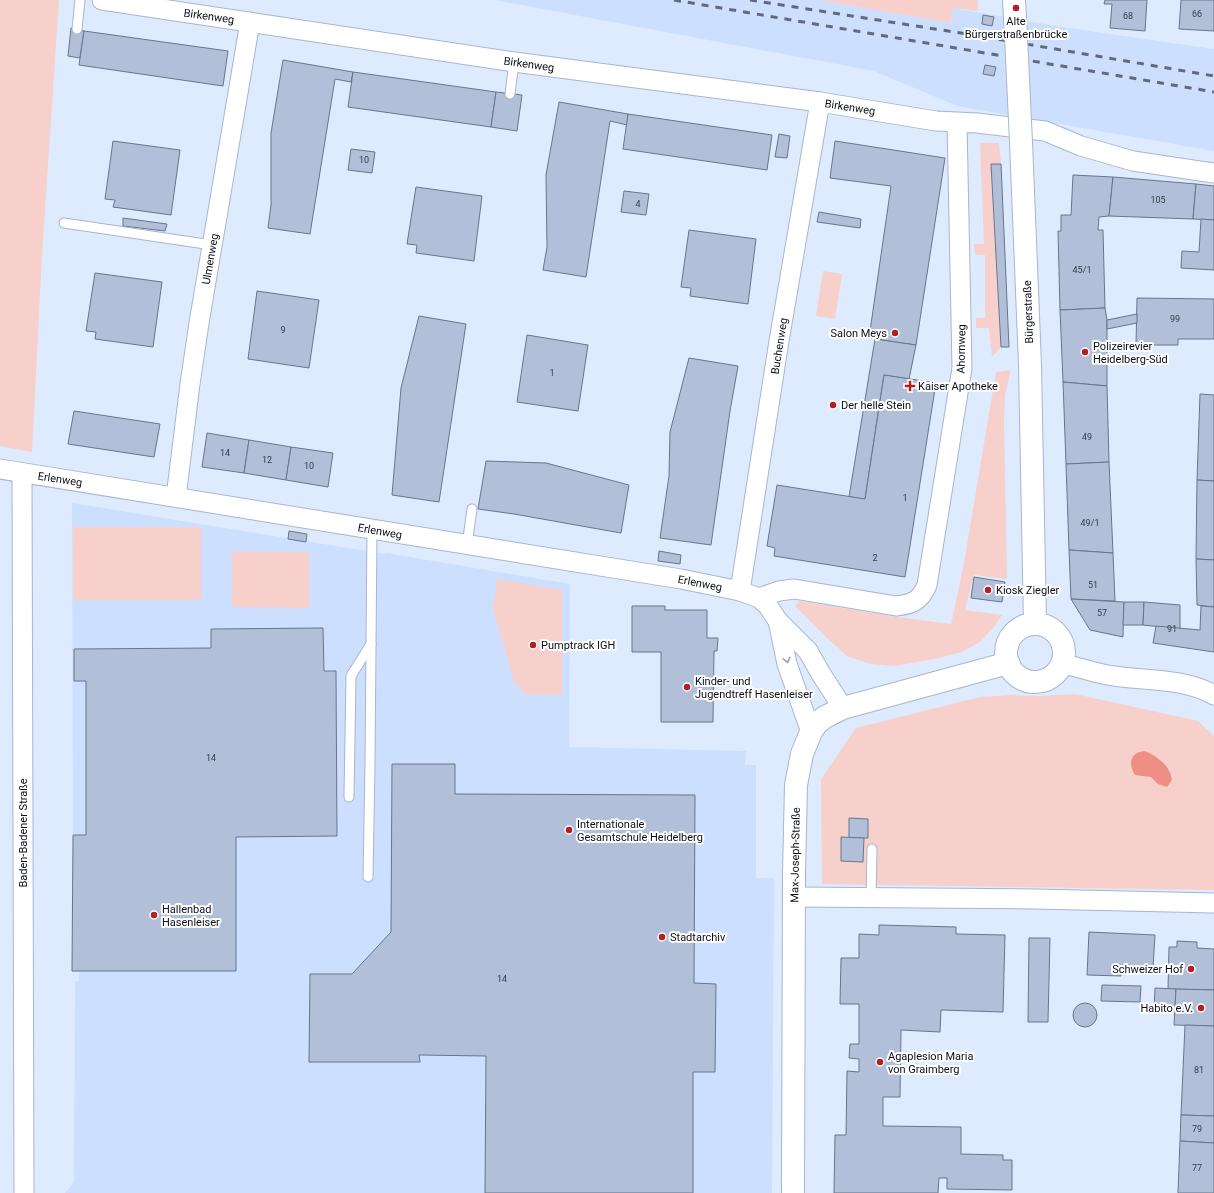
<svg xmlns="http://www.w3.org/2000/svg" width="1214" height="1193" font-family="Roboto,sans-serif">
	<rect width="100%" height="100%" fill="#deebfe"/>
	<g fill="#ccdffe">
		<polygon points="495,0 818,0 951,23 953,8 1062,27 1214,49 1214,151 957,106 874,71"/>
		<polygon points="72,503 385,554 386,553 570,584 569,747 746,751 745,765 756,765 756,878 774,878 772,1193 65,1193 74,1182 75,981 79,981 79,972 72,971 73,835"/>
	</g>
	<g fill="#f7d0cb">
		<polygon points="0,0 59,0 42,255 32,452 0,446"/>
		<polygon points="818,0 978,0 978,11 953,8 951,23"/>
		<polygon points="980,143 999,143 1001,164 991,165 1001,347 992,357 989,328 976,328 976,318 985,318 985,255 975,255 974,244 984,244"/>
		<polygon points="823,271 842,274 835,319 816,316"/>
		<polygon points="1011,370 1005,395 1004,422 1007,579 974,575 965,610 1002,615 994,627 980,642 962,652 939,658 895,666 871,664 847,656 827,638 795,606 799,601 897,617 951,624 963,569 996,372"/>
		<rect x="73" y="527" width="128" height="73"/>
		<polygon points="232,551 309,552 309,608 232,607"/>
		<polygon points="497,579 562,590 562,695 525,694 514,681 493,609"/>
		<polygon points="1075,694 1198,721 1214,736 1214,890 822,884 821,779 856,728 980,697 1011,695 1039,696"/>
	</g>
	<path fill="#ee8e84" d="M 1144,751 C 1152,753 1166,763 1169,771 C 1171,773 1171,777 1172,780 L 1167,787 L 1158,784 L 1151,777 L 1135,775 C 1128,764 1130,753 1144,751 Z"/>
	<g fill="#b1c0d8" stroke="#68758b">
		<polygon points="1105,0 1147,0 1145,31 1110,28 1112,4 1104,4"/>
		<polygon points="1181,0 1214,0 1214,31 1179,29"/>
		<polygon points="983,15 994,17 992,26 982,24"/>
		<polygon points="71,28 84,31 80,58 68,56"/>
		<polygon points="84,31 228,51 223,86 79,65"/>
		<polygon points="283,60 353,72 351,82 335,79 310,234 268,228 271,205 271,133"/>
		<polygon points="985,65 996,67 994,76 983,74"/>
		<polygon points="353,72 496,92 491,127 348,107"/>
		<polygon points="496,92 522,95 517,131 491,127"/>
		<polygon points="559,102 628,114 627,125 610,121 586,277 543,270 547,247 546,175"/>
		<polygon points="628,114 772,135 767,170 623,149"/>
		<polygon points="779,134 790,136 787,158 775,157"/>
		<polygon points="113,141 180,150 171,215 113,207 115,200 105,199"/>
		<polygon points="835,141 945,158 916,345 869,338 891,186 830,178"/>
		<polygon points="351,149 375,152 372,173 348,170"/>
		<polygon points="991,164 1001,164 1009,347 1001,347"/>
		<polygon points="1073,175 1113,177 1109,216 1099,217 1098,230 1103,230 1105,308 1060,310 1058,231 1061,231 1061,215 1071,215"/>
		<polygon points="1113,177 1196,184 1193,219 1109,216"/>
		<polygon points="1196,184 1214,186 1214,220 1193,219"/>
		<polygon points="416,187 482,196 474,261 416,253 417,245 407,244"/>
		<polygon points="624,191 649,194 646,215 621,212"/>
		<polygon points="819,212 861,219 860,228 817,222"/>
		<polygon points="123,218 167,224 165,231 123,226"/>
		<polygon points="1201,219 1214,220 1214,270 1181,268 1182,251 1199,252"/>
		<polygon points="689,230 756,239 748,304 690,296 691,288 681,287"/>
		<polygon points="95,273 162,282 153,347 95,339 96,332 86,331"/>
		<polygon points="257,291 319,300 309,368 248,359"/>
		<polygon points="1137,298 1214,299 1214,339 1178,339 1178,345 1136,345"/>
		<polygon points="1105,308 1107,320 1107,386 1063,382 1060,310"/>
		<polygon points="1137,314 1137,323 1107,329 1107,320"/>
		<polygon points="419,316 466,324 439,502 392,495 401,388"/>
		<polygon points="527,335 588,345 578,411 517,402"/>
		<polygon points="875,339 916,345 909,379 884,375 865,499 849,497"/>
		<polygon points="689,358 738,366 730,411 711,545 660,538 669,476 670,432"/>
		<polygon points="884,375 936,383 905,577 774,556 775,548 767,546 777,485 865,499"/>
		<polygon points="1063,382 1107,386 1109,462 1066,464"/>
		<polygon points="1200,394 1214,395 1214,481 1197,480"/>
		<polygon points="74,411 160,424 154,457 68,444"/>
		<polygon points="207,433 249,440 244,473 202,467"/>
		<polygon points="249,440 291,447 286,480 244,473"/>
		<polygon points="291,447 333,453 328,487 286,480"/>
		<polygon points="486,461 546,463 629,485 621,533 514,514 478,509"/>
		<polygon points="1109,462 1113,553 1069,550 1066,464"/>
		<polygon points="1197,480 1214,481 1214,560 1196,559"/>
		<polygon points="289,531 307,534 306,542 288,539"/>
		<polygon points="1069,550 1113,553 1115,601 1071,599"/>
		<polygon points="659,551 681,555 680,564 658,561"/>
		<polygon points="1196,559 1214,560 1214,607 1197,605"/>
		<polygon points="974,577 1005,582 1002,602 971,598"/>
		<polygon points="1071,599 1124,602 1123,637 1090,630"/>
		<polygon points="1124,602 1144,602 1143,625 1123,625"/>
		<polygon points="1144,602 1180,605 1180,629 1143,625"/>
		<polygon points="632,606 665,606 665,610 707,610 707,638 718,638 717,651 714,651 713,722 661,722 661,652 632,652"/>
		<polygon points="1201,606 1214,607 1214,652 1153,643 1156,626 1200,630"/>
		<polygon points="323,628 324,671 336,671 337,836 236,837 236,971 72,971 73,835 86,835 86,681 74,681 74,649 211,648 211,629"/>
		<polygon points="392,764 455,764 455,794 695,795 694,983 716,984 715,1072 693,1072 693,1193 485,1193 486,1056 419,1055 420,1062 309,1062 310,974 352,974 391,932"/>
		<polygon points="849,818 868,819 868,838 849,838"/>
		<polygon points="841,837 864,838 863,862 841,861"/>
		<polygon points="879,925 956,927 956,934 1005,935 1003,1012 941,1010 940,1032 901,1030 900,1097 883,1097 883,1126 961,1127 961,1154 1003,1155 1003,1160 1012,1160 1012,1190 947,1189 947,1178 939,1178 938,1193 834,1193 835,1135 846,1135 847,1071 859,1072 859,1059 849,1058 850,1044 859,1044 859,1004 840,1004 841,958 859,958 859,934 879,935"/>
		<polygon points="1089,932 1155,935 1153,967 1122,965 1121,976 1087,975"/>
		<polygon points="1029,938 1050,938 1048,1022 1028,1022"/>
		<polygon points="1177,941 1197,942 1197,948 1214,949 1214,990 1168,989 1169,947 1177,947"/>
		<polygon points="1102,985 1141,986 1140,1002 1101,1001"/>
		<polygon points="1155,988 1176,989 1175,1010 1154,1009"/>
		<polygon points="1176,989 1214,990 1214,1026 1174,1025"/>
		<circle cx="1085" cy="1015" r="12"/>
		<polygon points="1185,1025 1214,1026 1214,1116 1181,1115"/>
		<polygon points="1181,1115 1214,1116 1214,1143 1180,1141"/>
		<polygon points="1180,1141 1214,1143 1214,1193 1178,1193"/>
	</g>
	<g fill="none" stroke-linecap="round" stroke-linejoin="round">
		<defs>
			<g id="lane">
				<polyline points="77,29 80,0"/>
				<polyline points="510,94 514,62"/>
				<polyline points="64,223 212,245"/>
				<polyline points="467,545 472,509"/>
				<polyline points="349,797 351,676 371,644"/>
				<polyline points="368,877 370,765 372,529"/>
				<polyline points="871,898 872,849"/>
			</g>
			<g id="street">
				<polyline points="102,0 514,62 820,102 936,121 977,123 1045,131 1081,146 1133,161 1214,173"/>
				<polyline points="0,469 681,579 740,591 759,598 768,606 778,621 808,651 821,674 843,708"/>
				<polyline points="22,473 24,1193"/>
				<polyline points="176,497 190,384 199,323 250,22"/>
				<polyline points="740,591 779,341 820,102"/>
				<path d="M 759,598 L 779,591 L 794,589 L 896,606 C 913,604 920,601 927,585 L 962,368 L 957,123"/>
				<polyline points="778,621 787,664 811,732"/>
				<path d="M 1063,664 C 1080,667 1096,674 1114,676 C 1147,681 1184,678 1214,695"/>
				<polyline points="794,897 1035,899 1214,903"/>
			</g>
			<g id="secondary">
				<polyline points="1014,0 1016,37"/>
				<polyline points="1021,142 1030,365 1035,624"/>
				<circle cx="1035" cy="653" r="29"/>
				<polyline points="793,1193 794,872 796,785 802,754 811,732 817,723 825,717 843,708 1001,665 1009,664"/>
			</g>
		</defs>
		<use href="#lane" stroke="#a7b6cd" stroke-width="11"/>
		<use href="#street" stroke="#a7b6cd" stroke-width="21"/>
		<use href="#secondary" stroke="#a7b6cd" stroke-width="24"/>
		<use href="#lane" stroke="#fff" stroke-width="9"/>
		<use href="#street" stroke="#fff" stroke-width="19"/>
		<use href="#secondary" stroke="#fff" stroke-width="22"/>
		<g stroke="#626a77" stroke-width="3" stroke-dasharray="7 7" stroke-linecap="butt">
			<polyline points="674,0 1214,92"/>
			<polyline points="750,0 967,34 1214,76"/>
		</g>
		<defs>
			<polyline id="secondary-bridge" points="1016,37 1021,142"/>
		</defs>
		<use href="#secondary-bridge" stroke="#a7b6cd" stroke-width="24" stroke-linecap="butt"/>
		<use href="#secondary-bridge" stroke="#fff" stroke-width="22"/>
	</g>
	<defs><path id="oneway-chevron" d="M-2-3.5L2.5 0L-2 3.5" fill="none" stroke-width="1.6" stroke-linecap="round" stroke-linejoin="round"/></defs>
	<use stroke="#9d9fa2" href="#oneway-chevron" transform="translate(787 660) rotate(76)"/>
	<g fill="#b12023" stroke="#fff" stroke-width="1.5">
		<circle cx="1016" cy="8" r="4"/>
		<circle cx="895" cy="333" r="4"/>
		<circle cx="1085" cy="352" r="4"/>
		<path d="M908 380h4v4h4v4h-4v4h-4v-4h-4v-4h4z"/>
		<circle cx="833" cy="405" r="4"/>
		<circle cx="988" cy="590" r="4"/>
		<circle cx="533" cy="645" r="4"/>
		<circle cx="687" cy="687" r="4"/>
		<circle cx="569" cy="830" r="4"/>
		<circle cx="154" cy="915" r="4"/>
		<circle cx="662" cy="937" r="4"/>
		<circle cx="1191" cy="969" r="4"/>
		<circle cx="1201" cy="1008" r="4"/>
		<circle cx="880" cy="1062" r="4"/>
	</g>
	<g text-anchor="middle" stroke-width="4" stroke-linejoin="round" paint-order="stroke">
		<g font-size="9" fill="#343b47">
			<text x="1197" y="17">66</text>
			<text x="1128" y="19">68</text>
			<text x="364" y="163">10</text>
			<text x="1158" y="203">105</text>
			<text x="638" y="207">4</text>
			<text x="1082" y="273">45/1</text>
			<text x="1175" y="322">99</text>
			<text x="283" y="333">9</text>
			<text x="552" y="376">1</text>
			<text x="1087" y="440">49</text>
			<text x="225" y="456">14</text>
			<text x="267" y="463">12</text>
			<text x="309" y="469">10</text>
			<text x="905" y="501">1</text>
			<text x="1090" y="526">49/1</text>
			<text x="875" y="561">2</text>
			<text x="1093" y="588">51</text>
			<text x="1102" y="616">57</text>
			<text x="1172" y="632">91</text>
			<text x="211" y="761">14</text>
			<text x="502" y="982">14</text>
			<text x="1199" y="1073">81</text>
			<text x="1197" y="1132">79</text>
			<text x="1197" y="1171">77</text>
		</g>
		<g font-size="11" fill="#0a0f17" stroke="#fff">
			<text transform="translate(209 16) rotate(8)" y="4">Birkenweg</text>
			<text transform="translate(529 64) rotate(8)" y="4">Birkenweg</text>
			<text transform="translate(850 107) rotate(9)" y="4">Birkenweg</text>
			<text transform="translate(210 259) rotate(-80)" y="4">Ulmenweg</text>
			<text transform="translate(1028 312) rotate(-92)" y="4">Bürgerstraße</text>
			<text transform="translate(779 346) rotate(-81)" y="4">Buchenweg</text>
			<text transform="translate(961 349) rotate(-89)" y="4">Ahornweg</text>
			<text transform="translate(60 479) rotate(9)" y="4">Erlenweg</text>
			<text transform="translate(380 531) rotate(10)" y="4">Erlenweg</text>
			<text transform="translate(700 583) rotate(11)" y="4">Erlenweg</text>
			<text transform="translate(23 833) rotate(-90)" y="4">Baden-Badener Straße</text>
			<text transform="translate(795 855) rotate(-89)" y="4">Max-Joseph-Straße</text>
		</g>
		<g font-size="11" fill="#0a0f17" stroke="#fff" text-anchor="start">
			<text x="1016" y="25" text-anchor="middle">Alte<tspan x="1016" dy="13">Bürgerstraßenbrücke</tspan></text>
			<text x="887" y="337" text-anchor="end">Salon Meys</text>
			<text x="1093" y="350">Polizeirevier<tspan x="1093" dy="13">Heidelberg-Süd</tspan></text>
			<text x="918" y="390">Kaiser Apotheke</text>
			<text x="841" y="409">Der helle Stein</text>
			<text x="996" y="594">Kiosk Ziegler</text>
			<text x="541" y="649">Pumptrack IGH</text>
			<text x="695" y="685">Kinder- und<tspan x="695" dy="13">Jugendtreff Hasenleiser</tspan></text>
			<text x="577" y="828">Internationale<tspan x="577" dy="13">Gesamtschule Heidelberg</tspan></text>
			<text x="162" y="913">Hallenbad<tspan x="162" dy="13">Hasenleiser</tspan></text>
			<text x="670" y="941">Stadtarchiv</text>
			<text x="1183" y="973" text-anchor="end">Schweizer Hof</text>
			<text x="1193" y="1012" text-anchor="end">Habito e.V.</text>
			<text x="888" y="1060">Agaplesion Maria<tspan x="888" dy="13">von Graimberg</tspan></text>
		</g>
	</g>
</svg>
